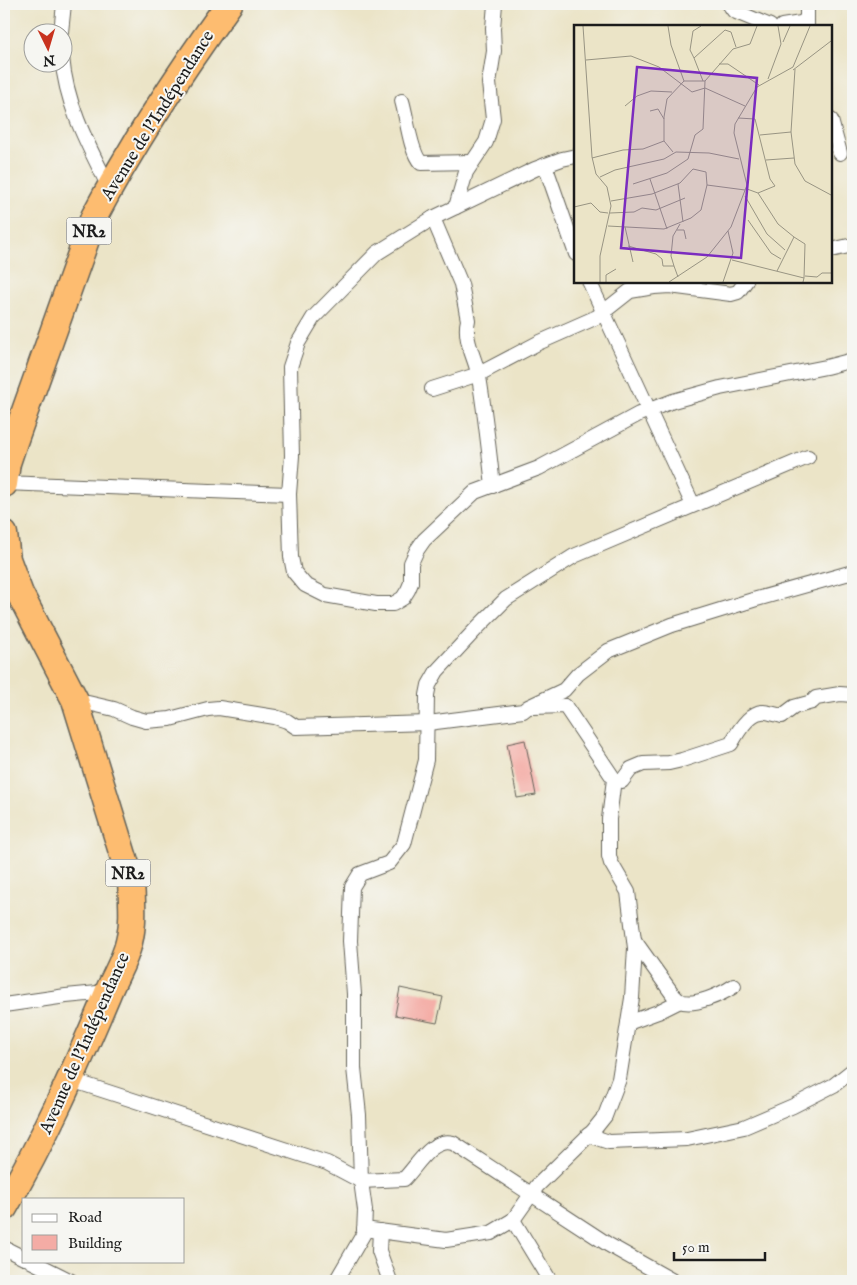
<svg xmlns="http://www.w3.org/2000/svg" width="857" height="1285" font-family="'IM FELL English',serif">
	<rect width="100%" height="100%" fill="#f6f6f2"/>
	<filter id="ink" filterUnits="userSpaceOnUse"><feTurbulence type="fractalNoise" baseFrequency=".02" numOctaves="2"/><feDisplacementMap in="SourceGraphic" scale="10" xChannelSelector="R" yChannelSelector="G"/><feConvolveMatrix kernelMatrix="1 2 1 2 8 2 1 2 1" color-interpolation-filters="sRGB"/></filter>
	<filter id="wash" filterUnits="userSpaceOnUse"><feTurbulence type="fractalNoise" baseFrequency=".0096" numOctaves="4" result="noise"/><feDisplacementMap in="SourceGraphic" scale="20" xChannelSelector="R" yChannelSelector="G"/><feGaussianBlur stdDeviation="1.12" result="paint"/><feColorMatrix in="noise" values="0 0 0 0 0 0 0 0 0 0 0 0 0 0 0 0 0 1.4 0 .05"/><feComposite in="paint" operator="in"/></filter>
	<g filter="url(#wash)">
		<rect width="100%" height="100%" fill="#ebe4c7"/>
		<g id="blocks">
			<g fill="#f4aca5">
				<polygon points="525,740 536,795 517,798 507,744"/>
				<polygon points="400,988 443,997 437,1023 395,1015"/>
			</g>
		</g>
	</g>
	<g filter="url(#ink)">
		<use href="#blocks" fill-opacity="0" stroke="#646258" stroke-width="1"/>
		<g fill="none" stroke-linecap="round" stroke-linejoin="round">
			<defs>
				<g id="street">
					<polyline points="729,4 734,11 770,26"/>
					<polyline points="807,4 807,26"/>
					<polyline points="782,26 801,23 807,19"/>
					<polyline points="61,32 64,4"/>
					<path d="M 62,57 C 66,105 88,145 109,187"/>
					<path d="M 402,101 C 407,117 410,152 421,163 L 472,162"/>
					<polyline points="831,120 840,153"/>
					<polyline points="545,165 576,254"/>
					<polyline points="456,207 466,172 486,142 493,119 489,83 494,51 493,28 495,4"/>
					<path d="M 433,218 L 461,284 L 468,320 C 463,340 476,359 479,377 C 485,413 489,450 493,486"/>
					<polyline points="831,250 853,245"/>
					<polyline points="589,281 693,505"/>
					<polyline points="432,389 479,374 538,343 597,317 630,291 654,287 670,286 731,294 738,292 746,281"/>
					<polyline points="4,483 289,494 292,456 290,367 298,343 313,318 377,253 433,218 535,169 562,159 576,156"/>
					<polyline points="289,494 291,557 294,572 305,585 325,595 376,604 393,604 403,598 408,590 411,583 411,563 417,550 424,540 475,492 539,468 639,414 673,401 720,388 826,367 853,360"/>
					<polyline points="75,700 114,709 132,717 146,721 170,719 208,709 219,708 275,717 287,721 296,727 428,723 523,711 528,707 564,690 578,674 608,651 672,625 753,600 853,572"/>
					<path d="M 614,779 L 622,781 L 631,769 L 643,764 L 669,763 L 682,760 L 731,744 C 737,733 749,713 762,712 C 767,711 776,715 782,716 L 794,707 L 812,702 L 816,698 L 840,694 L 853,695"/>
					<path d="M 634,940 L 674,996 C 676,997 677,1000 680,1001 C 694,1007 722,994 734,986"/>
					<polyline points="4,1005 66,996 108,992"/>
					<polyline points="628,1023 658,1012 680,1001"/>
					<path d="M 71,1080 L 327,1163 L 361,1181 L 404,1179 C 417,1166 432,1137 453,1143 L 609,1245 L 673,1281"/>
					<polyline points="588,1135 609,1142 687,1139 744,1127 793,1106 834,1085 853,1070"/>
					<polyline points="513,1220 550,1281"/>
					<polyline points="364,1229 446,1240 491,1233 513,1220 537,1186 593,1131 605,1116 619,1079 632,998 635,948 628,892 611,863 609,856 609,819 614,779 565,706 533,707"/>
					<polyline points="380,1231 379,1251 390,1281"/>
					<polyline points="4,1248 24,1258"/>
					<polyline points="31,1261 71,1281"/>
					<polyline points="336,1281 364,1233 365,1210 361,1181 359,1115 354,1068 354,994 350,941 352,887 360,874 389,863 404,844 426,760 427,695 429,685 437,671 478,627 506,599 574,556 808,457"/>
				</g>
				<g id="highway">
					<path d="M 4,484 L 7,463 L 14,442 L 94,217 C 133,143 180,72 229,4"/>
					<path d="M 4,534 L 7,559 L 20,594 L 75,700 L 131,881 C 132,902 134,922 129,942 C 125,961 114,977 107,995 C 76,1068 44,1140 4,1208"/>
				</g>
			</defs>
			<use href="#street" stroke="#646258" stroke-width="16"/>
			<use href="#highway" stroke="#646258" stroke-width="29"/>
			<use href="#street" stroke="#fff" stroke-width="14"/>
			<use href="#highway" stroke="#fdbc70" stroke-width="26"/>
		</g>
	</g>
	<g text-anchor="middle" stroke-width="4" stroke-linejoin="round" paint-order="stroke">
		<g fill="#f6f6f2" stroke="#5d5d5c" stroke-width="1">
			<rect x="66.5" y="217.5" width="45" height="27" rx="4"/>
			<rect x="105.5" y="859.5" width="45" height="27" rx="4"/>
		</g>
		<g font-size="16" font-weight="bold" fill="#1c1c1c">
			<text x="89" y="237">NR2</text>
			<text x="128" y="879">NR2</text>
		</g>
		<g font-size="18" fill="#1c1c1c" stroke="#f6f6f2">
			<text transform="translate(157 115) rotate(-58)" y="6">Avenue de l'Indépendance</text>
			<text transform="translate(84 1043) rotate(-66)" y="6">Avenue de l'Indépendance</text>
		</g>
	</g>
	<g transform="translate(574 25)">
		<rect width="258" height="258" fill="#ebe4c7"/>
		<path fill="none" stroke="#989483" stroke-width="1" d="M 9,1 L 18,132 L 22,149 L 33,162 L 37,181 L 26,231 L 26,257M 94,1 L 97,20 L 110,56M 209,17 L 216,1M 120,33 L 116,25 L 119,6 L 127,1M 12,35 L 57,31 L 85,42 L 118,67 L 131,63 L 171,81M 145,39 L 154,39 L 185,60M 221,44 L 217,107 L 221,139 L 231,156 L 257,170M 219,45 L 257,16M 194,54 L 207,19 L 204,1M 129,56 L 120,33 L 151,5 L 157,7 L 162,22M 51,81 L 63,71 L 77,66 L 98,67M 76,86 L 84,84 L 90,94M 164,93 L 181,94 L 196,154 L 201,161 L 184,168M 186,110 L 217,107M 99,127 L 90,116 L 90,92 L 93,74 L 110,56 L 131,56M 18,133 L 49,125 L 69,124 L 90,116M 192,135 L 220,133M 26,152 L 41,145 L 90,134 L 102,127 L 135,128 L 165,134M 76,154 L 93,204M 59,159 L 93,148 L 114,134 L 121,110 L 129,104 L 131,56 L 159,24 L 176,19 L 183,1M 104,159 L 109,197M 173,164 L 184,168 L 204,199 L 220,212 L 203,246M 171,171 L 193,209 L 211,225M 37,176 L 78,169 L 106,158 L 119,144 L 132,147 L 133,160M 0,182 L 17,178 L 26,187 L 34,188M 36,188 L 60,187 L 68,183 L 82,185 L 111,173M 174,195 L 197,228 L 207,234M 34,201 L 90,204 L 117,193 L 127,185 L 133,160 L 171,165M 51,202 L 59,237M 103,205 L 110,205 L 112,214M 220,212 L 231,219 L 230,253M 54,221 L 82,229 L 88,234 L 89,241 L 100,241 L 104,252M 158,235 L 230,253 L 229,257M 100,241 L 97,231 L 99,211 L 106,199M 231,251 L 243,252 L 248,248 L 257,248M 32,257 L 32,250 L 42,244M 95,257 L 133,232 L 157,202 L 173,160 L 160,108 L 161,99 L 183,62 L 219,42 L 236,1M 149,257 L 159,228 L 154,206"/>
		<path fill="#7b2cbf" fill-opacity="0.15" stroke="#7b2cbf" stroke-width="2.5" d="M 63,42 L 183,53 L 167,233 L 47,223 Z"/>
		<rect width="258" height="258" fill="none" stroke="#1c1c1c" stroke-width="2.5"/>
	</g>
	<rect width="857" height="1285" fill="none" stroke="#f6f6f2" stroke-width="20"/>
	<rect x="22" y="1198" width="162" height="65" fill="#f6f6f2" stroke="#9f9f9c"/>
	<rect x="32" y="1214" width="25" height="8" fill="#ffffff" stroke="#9f9f9c"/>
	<text x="68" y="1222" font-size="15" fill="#1c1c1c">Road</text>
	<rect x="32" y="1235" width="25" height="15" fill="#f4aca5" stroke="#9f9f9c"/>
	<text x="68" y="1248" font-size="15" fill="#1c1c1c">Building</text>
	<g transform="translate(48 48) rotate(175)"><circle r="24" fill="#f6f6f2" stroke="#9f9f9c"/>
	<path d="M0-4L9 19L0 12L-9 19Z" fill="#c8321e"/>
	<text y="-8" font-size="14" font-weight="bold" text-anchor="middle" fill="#1c1c1c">N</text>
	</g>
	<path d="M674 1252v8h91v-8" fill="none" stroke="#1c1c1c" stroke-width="2.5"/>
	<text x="682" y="1252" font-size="15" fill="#1c1c1c" stroke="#f6f6f2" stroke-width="4" paint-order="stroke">50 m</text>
</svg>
